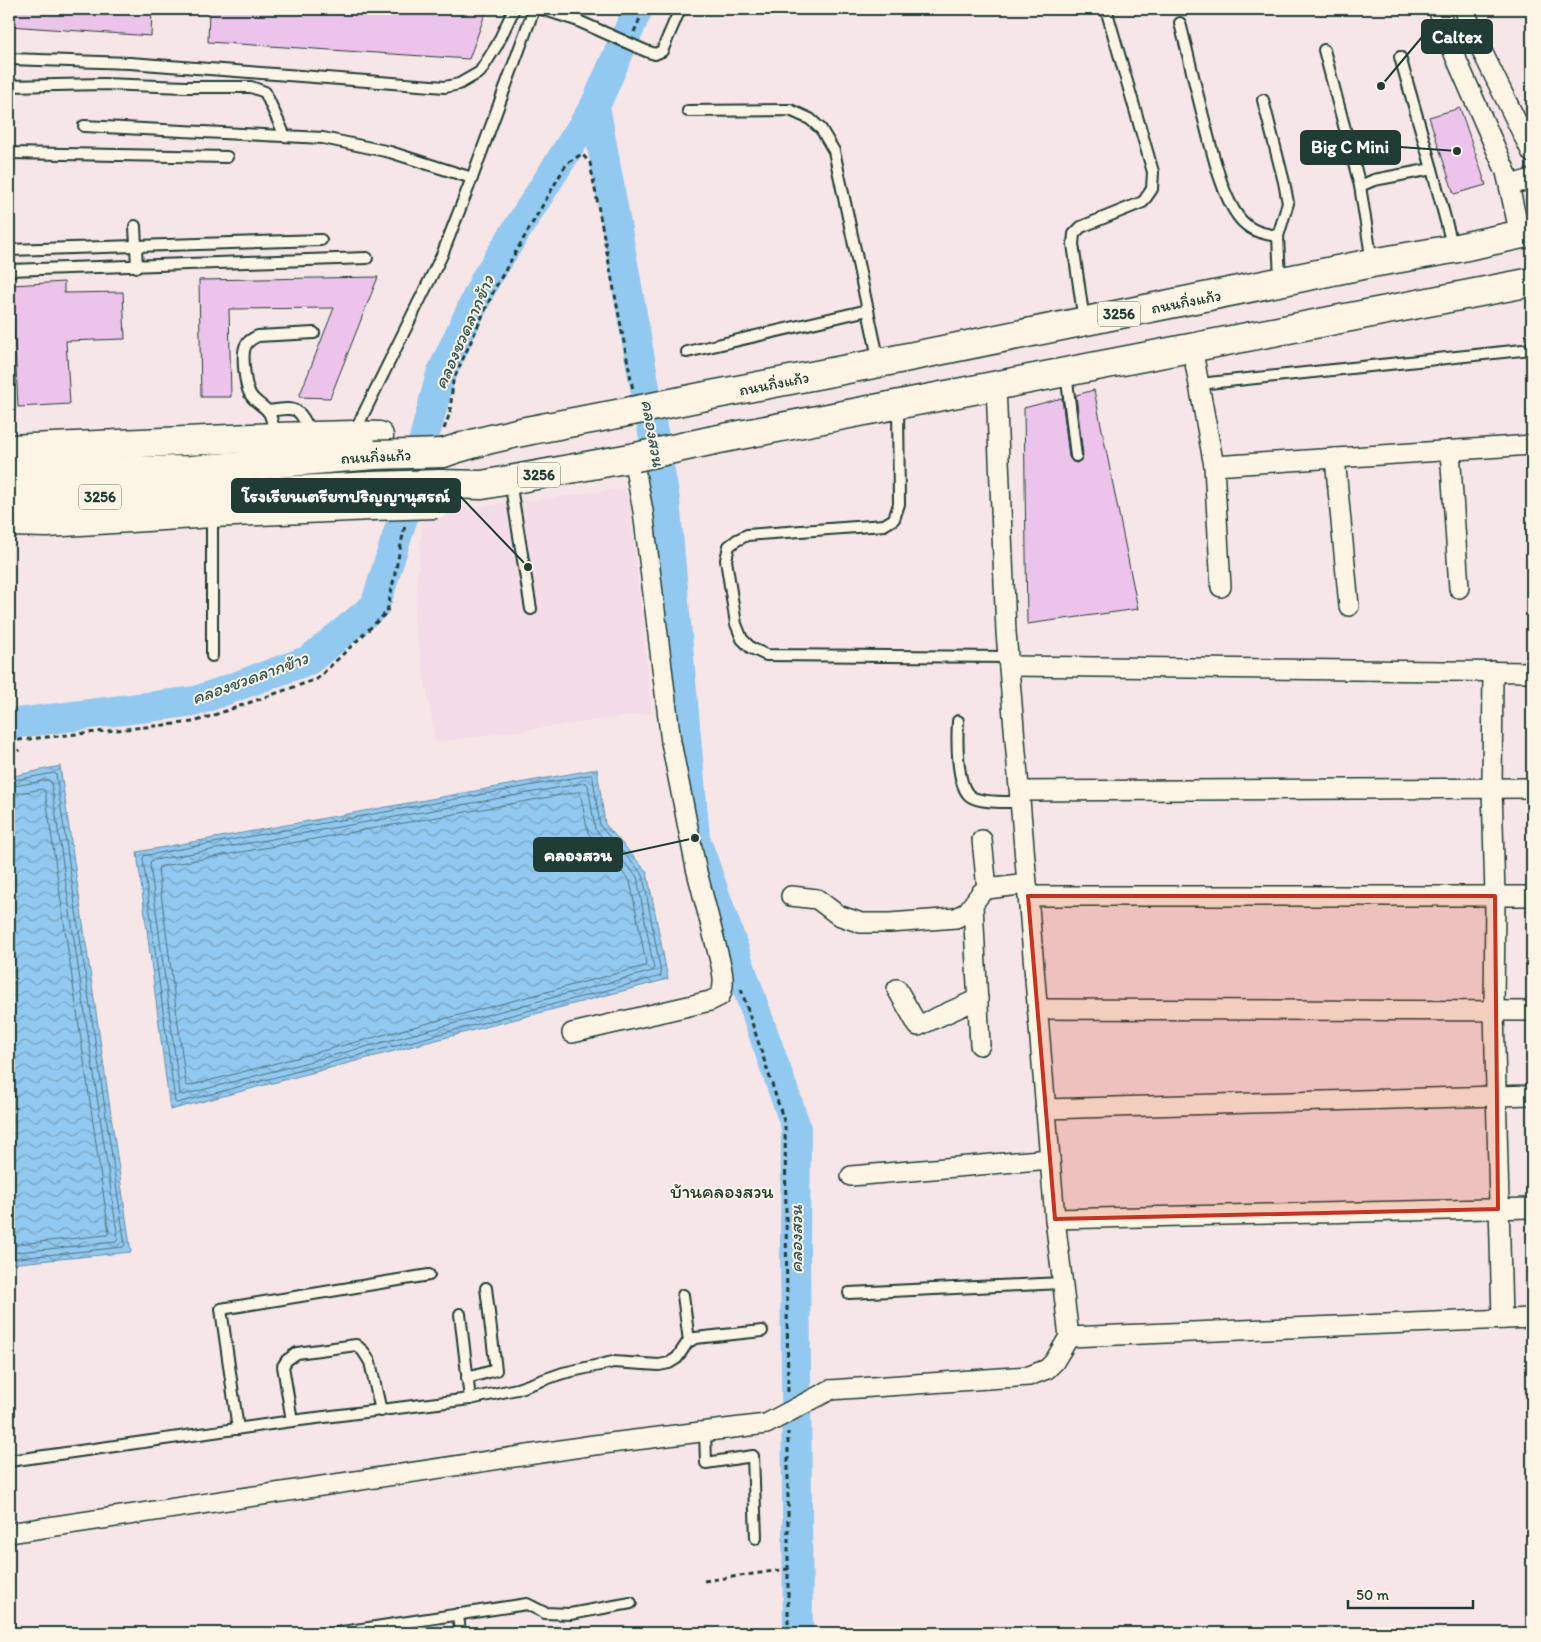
<svg xmlns="http://www.w3.org/2000/svg" width="1541" height="1642" font-family="Itim,'Playpen Sans Thai',sans-serif">
	<defs>
		<pattern id="water-waves" width="16" height="10" patternUnits="userSpaceOnUse" patternTransform="scale(1.25)"><rect width="16" height="10" fill="#92c9f0"/><path d="M0 5q4-4 8 0t8 0" fill="none" stroke="#77a4c3"/></pattern>
	</defs>
	<rect width="100%" height="100%" fill="#f7e6e7"/>
	<filter id="ink" filterUnits="userSpaceOnUse"><feTurbulence type="fractalNoise" baseFrequency=".02" numOctaves="2"/><feDisplacementMap in="SourceGraphic" scale="10" xChannelSelector="R" yChannelSelector="G"/><feConvolveMatrix kernelMatrix="1 2 1 2 8 2 1 2 1" color-interpolation-filters="sRGB"/></filter>
	<g filter="url(#ink)">
		<polygon fill="#f4dce8" points="628,488 652,713 436,742 414,620 423,514"/>
		<g fill="url(#water-waves)" stroke="#6491a5">
			<polygon points="60,766 131,1252 9,1264 9,777"/>
			<polygon points="597,769 605,824 647,872 668,979 170,1110 137,852"/>
		</g>
		<g fill="none" stroke-linecap="round" stroke-linejoin="round">
			<g stroke="#4d757f" stroke-width="1">
				<polygon points="591,775 593,778 600,826 643,875 661,973 661,976 177,1103 175,1102 143,859 144,856"/>
				<polyline points="9,781 54,773 56,774 125,1245 123,1247 9,1259"/>
				<polygon points="586,783 588,785 595,829 637,877 654,969 653,971 183,1095 180,1094 150,864 151,861"/>
				<polyline points="9,787 48,780 51,782 118,1239 116,1242 9,1253"/>
				<polygon points="580,792 588,833 630,881 646,963 645,966 189,1086 186,1085 158,870 159,867"/>
				<polyline points="9,795 42,789 45,791 109,1233 107,1235 9,1245"/>
			</g>
			<g stroke="#92c9f0" stroke-width="30">
				<polyline points="595,106 665,500 695,838 796,1127 795,1245 798,1633"/>
				<polyline points="9,724 196,701 309,660 375,606 405,511 441,374 485,280 595,106 638,9"/>
			</g>
		</g>
		<g fill="#ecc3eb" stroke="#1f3d34">
			<polygon points="9,9 152,9 151,36 9,26"/>
			<polygon points="209,9 487,9 469,59 208,42"/>
			<polygon points="1460,108 1486,185 1454,194 1429,117"/>
			<polygon points="378,277 330,398 299,397 334,308 229,309 231,397 201,397 199,280"/>
			<polygon points="64,282 64,293 123,292 125,339 66,341 70,404 18,407 12,285"/>
			<polygon points="1094,390 1138,609 1027,624 1024,408 1062,398 1069,457 1073,462 1077,463 1082,459 1083,455 1076,395"/>
		</g>
		<g fill="none" stroke-linecap="round" stroke-linejoin="round">
			<defs>
				<g id="service">
					<polyline points="542,9 576,20 646,51 655,54 662,51 680,9"/>
					<path d="M 1180,23 C 1188,54 1195,85 1203,116 C 1211,146 1222,201 1243,222 C 1253,232 1265,234 1278,236"/>
					<polyline points="1324,50 1360,186"/>
					<polyline points="1400,57 1432,169 1453,248"/>
					<polyline points="9,59 130,63 445,87 459,84 480,72 497,45 514,9"/>
					<polyline points="9,86 103,84 186,87 251,87 265,92 285,136"/>
					<polyline points="1263,100 1284,182 1288,203 1278,236 1280,280"/>
					<polyline points="688,111 790,110 810,119 821,129 834,151 879,362"/>
					<polyline points="84,126 323,138 390,152 472,178"/>
					<polyline points="9,153 227,157"/>
					<polyline points="135,226 137,267"/>
					<polyline points="9,250 321,240"/>
					<polyline points="1372,262 1360,186 1374,180 1432,169"/>
					<polyline points="9,270 367,258"/>
					<polyline points="1084,321 1073,244 1074,234 1081,227 1143,202 1152,189 1153,172 1106,9"/>
					<polyline points="687,352 868,310"/>
					<polyline points="1066,372 1076,456"/>
					<polyline points="1199,384 1532,349"/>
					<polyline points="898,405 899,504 894,519 884,525 747,535 737,540 729,546 726,560 736,624 742,639 751,648 766,655 1008,657"/>
					<path d="M 268,411 C 297,407 298,406 311,433"/>
					<polyline points="354,433 442,255 472,178 534,9"/>
					<path d="M 275,436 C 273,429 273,420 269,413 C 265,406 255,403 250,394 C 245,386 241,353 246,345 C 249,340 253,338 258,336 L 314,333"/>
					<polyline points="510,481 531,609"/>
					<polyline points="212,514 212,656"/>
					<path d="M 958,721 C 957,738 956,785 970,796 C 979,803 1008,802 1020,802"/>
					<polyline points="849,1293 1062,1283"/>
					<polyline points="683,1295 689,1341"/>
					<polyline points="460,1314 470,1399"/>
					<polyline points="467,1378 496,1370 486,1288"/>
					<polyline points="292,1421 283,1366 287,1360 297,1353 356,1345 363,1351 370,1362 381,1411"/>
					<polyline points="238,1429 221,1309 429,1275"/>
					<polyline points="705,1431 706,1463 753,1456 756,1538"/>
					<polyline points="9,1461 292,1421 470,1399 517,1389 563,1373 613,1362 659,1365 669,1363 677,1358 687,1343 695,1338 762,1331"/>
					<polyline points="458,1614 460,1633"/>
					<polyline points="336,1633 527,1604 545,1613 570,1614 631,1603"/>
				</g>
				<g id="minor">
					<polyline points="1438,9 1455,56 1506,172 1520,235"/>
					<polyline points="1464,9 1478,43 1532,153"/>
					<polyline points="1510,185 1532,179"/>
					<polyline points="1192,347 1214,466 1532,445"/>
					<polyline points="1450,450 1459,588"/>
					<polyline points="1335,458 1349,606"/>
					<polyline points="1214,466 1221,587"/>
					<polyline points="1009,666 1532,672"/>
					<polyline points="1493,671 1492,788 1495,896 1494,1011 1502,1319"/>
					<polyline points="1020,791 1532,788"/>
					<polyline points="982,840 987,889"/>
					<polyline points="791,896 817,899 838,915 861,923 890,923 956,918 967,912 981,893 987,889 1027,884"/>
					<polyline points="1028,896 1532,896"/>
					<polyline points="973,905 980,1045"/>
					<polyline points="897,989 918,1026 978,999"/>
					<polyline points="1037,1009 1532,1011"/>
					<path d="M 572,1033 L 710,1001 L 720,996 C 725,986 723,975 721,965 L 696,868 L 671,742 L 643,511 L 633,458"/>
					<polyline points="1045,1109 1532,1095"/>
					<polyline points="851,1176 1050,1159"/>
					<polyline points="1055,1219 1532,1208"/>
					<polyline points="1069,1337 1532,1318"/>
					<polyline points="830,1390 1029,1376 1047,1369 1054,1362 1069,1337 1055,1219 1006,632 996,385"/>
					<polyline points="9,1533 594,1445 766,1424"/>
				</g>
				<g id="primary">
					<polyline points="706,396 879,363 1372,263 1453,249 1532,232"/>
					<polyline points="714,440 1532,282"/>
					<polyline points="9,449 275,437 353,435 379,436"/>
					<path d="M 443,453 C 503,432 570,424 632,411"/>
					<polyline points="9,473 191,470 375,455"/>
					<polyline points="440,484 482,485 636,457"/>
					<polyline points="9,497 191,496 372,486"/>
					<polyline points="9,522 47,523 212,513 372,506"/>
				</g>
			</defs>
			<use href="#service" stroke="#1f3d34" stroke-width="14"/>
			<use href="#minor" stroke="#1f3d34" stroke-width="22"/>
			<use href="#primary" stroke="#1f3d34" stroke-width="31"/>
			<g stroke="#1f3d34" stroke-width="3" stroke-dasharray="5 4" stroke-linecap="butt">
				<polyline points="634,32 644,9"/>
				<polyline points="444,429 450,413 453,381 495,288 567,163 582,154 590,163 633,390"/>
				<polyline points="9,741 194,722 317,679 387,612 405,525"/>
				<polyline points="9,753 20,750"/>
				<polyline points="741,989 785,1124 788,1393"/>
				<polyline points="704,1581 788,1569"/>
				<polyline points="788,1633 788,1432"/>
			</g>
			<use href="#service" stroke="#fcf5e5" stroke-width="10"/>
			<use href="#minor" stroke="#fcf5e5" stroke-width="19"/>
			<use href="#primary" stroke="#fcf5e5" stroke-width="28"/>
			<defs>
				<polyline id="minor-bridge" points="766,1424 830,1390"/>
				<g id="primary-bridge">
					<polyline points="632,411 706,396"/>
					<polyline points="375,455 443,453"/>
					<polyline points="636,457 714,440"/>
					<polyline points="372,486 440,484"/>
					<polyline points="372,506 437,504"/>
				</g>
			</defs>
			<use href="#minor-bridge" stroke="#1f3d34" stroke-width="22" stroke-linecap="butt"/>
			<use href="#primary-bridge" stroke="#1f3d34" stroke-width="31" stroke-linecap="butt"/>
			<use href="#minor-bridge" stroke="#fcf5e5" stroke-width="19"/>
			<use href="#primary-bridge" stroke="#fcf5e5" stroke-width="28"/>
		</g>
	</g>
	<path fill="#c8321e" fill-opacity="0.2" stroke="#c8321e" stroke-width="4" stroke-linejoin="round" d="M 1028,896 L 1495,896 L 1498,1209 L 1055,1219 Z"/>
	<g text-anchor="middle" stroke-width="4" stroke-linejoin="round" paint-order="stroke">
		<g fill="#fcf5e5" stroke="#617469" stroke-width="1">
			<rect x="1098" y="301.5" width="42" height="25" rx="4"/>
			<rect x="518" y="462.5" width="42" height="25" rx="4"/>
			<rect x="79" y="484.5" width="42" height="25" rx="4"/>
		</g>
		<g font-size="15" font-weight="bold" fill="#1f3d34">
			<text x="1119" y="319">3256</text>
			<text x="539" y="480">3256</text>
			<text x="100" y="502">3256</text>
		</g>
		<g font-size="16" fill="#1f3d34" stroke="#fcf5e5">
			<text transform="translate(1186 301) rotate(-11)" y="6">ถนนกิ่งแก้ว</text>
			<text transform="translate(774 383) rotate(-11)" y="6">ถนนกิ่งแก้ว</text>
			<text transform="translate(376 456) rotate(-3)" y="6">ถนนกิ่งแก้ว</text>
		</g>
		<g font-size="18" font-style="italic" fill="#36595a" stroke="#fcf5e5">
			<text transform="translate(464 332) rotate(-66)" y="6">คลองชวดลากข้าว</text>
			<text transform="translate(653 433) rotate(80)" y="6">คลองสวน</text>
			<text transform="translate(250 678) rotate(-20)" y="6">คลองชวดลากข้าว</text>
			<text transform="translate(796 1239) rotate(-90)" y="6">คลองสวน</text>
		</g>
		<g font-size="19" fill="#1f3d34" stroke="#fcf5e5">
			<text x="722" y="1198">บ้านคลองสวน</text>
		</g>
	</g>
	<path fill="none" stroke="#1f3d34" stroke-width="2" d="M1381 86L1422 37M1457 151L1400 147M528 567L460 496M695 838L622 854"/>
	<g fill="#1f3d34" stroke="#fcf5e5" stroke-width="2">
		<circle cx="1381" cy="86" r="5"/>
		<circle cx="1457" cy="151" r="5"/>
		<circle cx="528" cy="567" r="5"/>
		<circle cx="695" cy="838" r="5"/>
	</g>
	<g fill="#1f3d34" stroke="#1f3d34" stroke-width="2">
		<rect x="1422" y="20" width="70" height="33" rx="5"/>
		<rect x="1301" y="131" width="99" height="33" rx="5"/>
		<rect x="232" y="479" width="228" height="33" rx="5"/>
		<rect x="534" y="838" width="88" height="33" rx="5"/>
	</g>
	<g font-size="18" text-anchor="middle" font-weight="bold" fill="#fff">
		<text x="1457" y="43">Caltex</text>
		<text x="1350" y="153">Big C Mini</text>
		<text x="346" y="502">โรงเรียนเตรียทปริญญานุสรณ์</text>
		<text x="578" y="861">คลองสวน</text>
	</g>
	<rect width="1541" height="1642" fill="none" stroke="#fcf5e5" stroke-width="30"/>
	<rect x="15" y="15" width="1511" height="1612" fill="none" stroke="#1f3d34" stroke-width="2" filter="url(#ink)"/>
	<path d="M1348 1600v8h125v-8" fill="none" stroke="#1f3d34" stroke-width="2.5"/>
	<text x="1356" y="1600" font-size="15" fill="#1f3d34" stroke="#fcf5e5" stroke-width="4" paint-order="stroke">50 m</text>
</svg>
